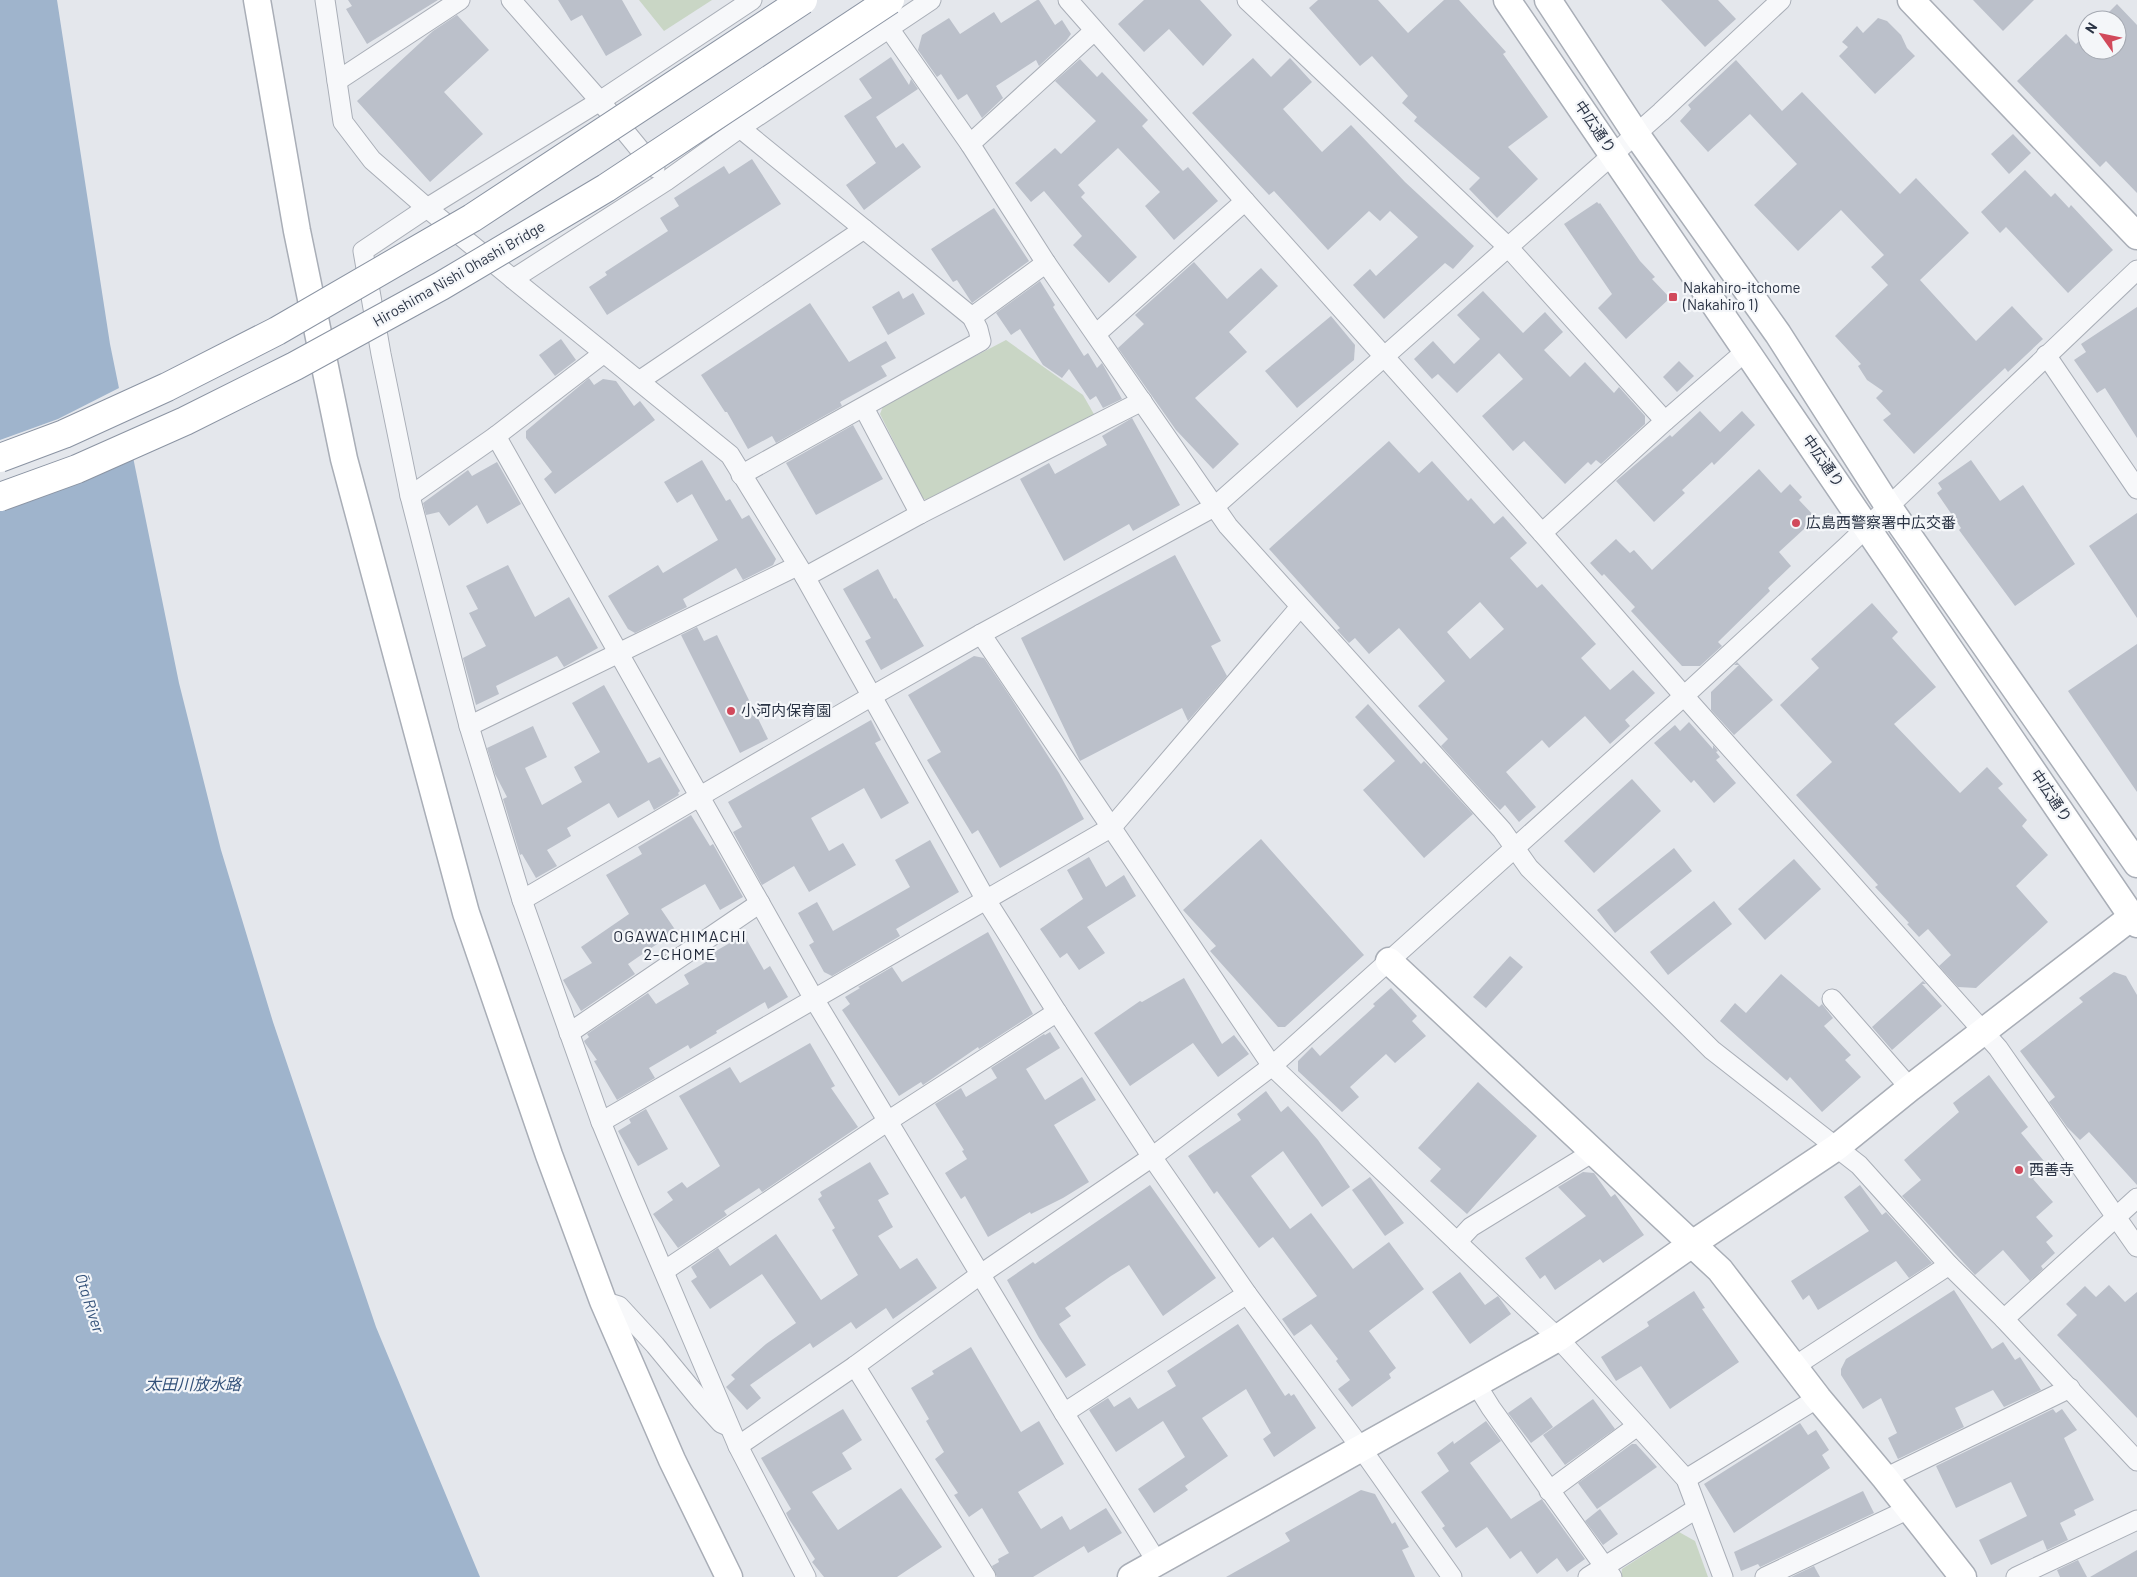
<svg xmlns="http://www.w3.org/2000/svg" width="2137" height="1577" font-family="Barlow,'Noto Sans JP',sans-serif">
	<rect width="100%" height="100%" fill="#e4e7ec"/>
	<g fill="#c9d6c5">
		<polygon points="639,0 712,0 664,31"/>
		<polygon points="1006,340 1083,395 1095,416 933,503 922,498 880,414 884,404"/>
		<polygon points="1679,1532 1695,1541 1708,1577 1621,1577 1622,1569"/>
	</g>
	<polygon fill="#9fb4cc" points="0,0 57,0 110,344 179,683 221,850 273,1022 376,1327 480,1577 0,1577"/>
	<polygon fill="#e4e7ec" points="121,387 135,455 0,508 0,440 58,419"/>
	<g fill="#bbc0ca" fill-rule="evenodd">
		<polygon points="348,0 438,0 367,44 346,9 352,6"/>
		<polygon points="558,0 622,0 642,35 606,56 582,15 571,21"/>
		<polygon points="1037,0 1039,0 1055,25 1062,20 1071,34 1066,41 1039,66 1036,60 996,86 1003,98 982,118 967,94 958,100 941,74 937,77 918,50 922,35 949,18 960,34 994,12 1001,23"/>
		<polygon points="1144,0 1200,0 1232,35 1203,66 1169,29 1144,52 1118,24"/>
		<polygon points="1318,0 1378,0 1408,33 1444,0 1459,0 1506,52 1503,54 1548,117 1508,147 1538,179 1497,218 1469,189 1480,178 1414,121 1417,117 1402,103 1408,96 1372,56 1360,66 1309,8"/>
		<polygon points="1661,0 1718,0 1736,19 1705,47"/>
		<polygon points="1973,0 2034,0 2003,31"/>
		<polygon points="2117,4 2137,25 2137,193 2106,161 2100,167 2017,81 2066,34 2076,44 2087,33 2087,50 2117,50 2117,20 2101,20"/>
		<polygon points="457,15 489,50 444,92 483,134 430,182 357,101 433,31"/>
		<polygon points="1878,18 1887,21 1901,35 1907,48 1915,56 1875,94 1839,56 1848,47 1842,42 1857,26 1863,33"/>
		<polygon points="891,57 909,85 911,79 918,89 876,117 896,148 903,143 921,167 864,210 846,185 876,163 844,116 872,98 859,79"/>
		<polygon points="1253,58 1271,77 1290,58 1312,82 1283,109 1322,152 1351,125 1405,182 1474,246 1453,269 1445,263 1384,319 1353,285 1370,269 1376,276 1418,237 1390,211 1380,221 1369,211 1328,250 1274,191 1269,195 1192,113"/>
		<polygon points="1080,59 1097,77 1102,72 1148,120 1142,126 1183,171 1188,167 1218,201 1174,240 1145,206 1160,192 1118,148 1078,185 1085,193 1081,197 1137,257 1109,283 1073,245 1082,236 1044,191 1031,202 1015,183 1055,148 1061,154 1096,121 1055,81"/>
		<polygon points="1736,60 1782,111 1802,92 1900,194 1916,178 1969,233 1920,280 1976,341 2012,306 2043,339 2008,372 2005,368 1914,454 1883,420 1891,414 1876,398 1883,391 1867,380 1858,366 1861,364 1835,336 1888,285 1871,267 1884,255 1841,210 1798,251 1754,205 1797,164 1750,114 1708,152 1680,121 1691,109 1688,105"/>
		<polygon points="2013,134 2031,153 2009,174 1991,154"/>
		<polygon points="752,159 781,204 607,315 589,287 607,275 605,272 668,231 660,218 679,206 674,198 724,166 729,174"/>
		<polygon points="2025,170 2051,197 2055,193 2069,208 2071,205 2113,250 2068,293 2006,227 2000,233 1981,212"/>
		<polygon points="1597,202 1599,204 1600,203 1640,261 1655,277 1652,279 1670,298 1626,339 1598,308 1612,294 1564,224"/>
		<polygon points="994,208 1029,261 972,303 957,280 953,282 931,249"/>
		<polygon points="1194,262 1227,299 1261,268 1278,286 1229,332 1247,352 1195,398 1239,444 1213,469 1176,430 1118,348 1144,324 1135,315"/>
		<polygon points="1040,281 1055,305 1053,307 1084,356 1088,353 1097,368 1102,363 1122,399 1103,408 1096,396 1090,400 1069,369 1062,378 1043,365 1020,329 1011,335 996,313"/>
		<polygon points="899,291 903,299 913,293 925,314 888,335 872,307"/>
		<polygon points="1483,291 1523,333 1545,312 1563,332 1544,350 1570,377 1585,362 1614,393 1619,387 1645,416 1645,424 1601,464 1596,460 1591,465 1588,462 1565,484 1524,441 1513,451 1482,416 1523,379 1499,353 1457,393 1438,374 1432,379 1414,359 1433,341 1454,364 1480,339 1457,315"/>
		<polygon points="810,303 849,362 886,341 896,358 881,366 887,376 840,402 842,406 776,443 772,436 748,449 727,412 725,412 701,375"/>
		<polygon points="2137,307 2137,438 2105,388 2097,393 2074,360 2086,352 2081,344"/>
		<polygon points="1331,316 1355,345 1354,360 1297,408 1265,371"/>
		<polygon points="561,339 576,360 555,376 539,355"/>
		<polygon points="1679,361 1694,376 1677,392 1663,377"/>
		<polygon points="589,378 594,385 603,379 616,381 634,406 640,401 655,420 555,494 544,479 552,472 526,438 526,431"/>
		<polygon points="1700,411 1720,432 1742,411 1755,425 1714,465 1712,462 1682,490 1685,493 1654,522 1616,481 1670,435 1672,437"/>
		<polygon points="1132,418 1180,505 1133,531 1129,524 1064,561 1020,479 1049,463 1055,474 1107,445 1102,436"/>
		<polygon points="853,425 883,479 816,515 786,463"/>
		<path d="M 1389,441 L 1419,473 L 1432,461 L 1468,501 L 1471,498 L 1494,524 L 1503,516 L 1527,543 L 1510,558 L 1537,588 L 1542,584 L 1596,644 L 1581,658 L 1610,690 L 1633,670 L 1655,693 L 1625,720 L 1630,726 L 1610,744 L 1585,716 L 1549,748 L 1542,740 L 1506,772 L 1536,807 L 1519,822 L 1505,805 L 1500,810 L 1489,799 L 1441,746 L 1448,739 L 1418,706 L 1445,681 L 1399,628 L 1369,654 L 1355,638 L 1349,643 L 1337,630 L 1340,628 L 1269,549 ZM 1480,602 L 1504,629 L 1470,659 L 1447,632 Z"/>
		<polygon points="702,460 726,501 730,499 742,519 749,515 776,559 773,565 743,580 736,568 683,599 687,607 635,633 628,629 608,596 658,565 663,573 718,540 692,494 677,503 664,482"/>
		<polygon points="1971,460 2000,501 2023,485 2075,564 2015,606 1959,530 1961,528 1937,493 1942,489 1938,483"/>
		<polygon points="497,462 521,504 487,524 477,505 449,526 439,512 426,515 423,503 468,470 472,476"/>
		<polygon points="1759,469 1781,493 1790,484 1802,497 1799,500 1816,518 1779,552 1791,566 1768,588 1770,591 1718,642 1722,646 1700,666 1682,666 1631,611 1635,607 1604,574 1602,576 1590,563 1616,539 1630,553 1634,550 1652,570"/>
		<polygon points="2137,513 2137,618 2089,546"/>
		<polygon points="1175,555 1221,641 1211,646 1227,676 1188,721 1182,708 1080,761 1021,638"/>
		<polygon points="508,565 535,617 569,597 598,648 564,667 557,656 496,686 499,694 476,705 463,658 486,646 469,613 478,609 466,586"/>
		<polygon points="878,569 894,599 896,598 924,646 881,670 865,641 871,638 843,589"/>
		<polygon points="1872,603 1898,632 1892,638 1936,687 1894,724 1960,793 1987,767 2003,784 1998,788 2027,820 2022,826 2048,855 2016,886 2048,922 1976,988 1958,987 1939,966 1951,955 1928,929 1919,937 1907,924 1909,923 1875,887 1878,885 1796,795 1832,762 1780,705 1819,668 1811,659"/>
		<polygon points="697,627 704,641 717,635 768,739 740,753 681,635"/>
		<polygon points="2137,644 2137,792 2068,691"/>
		<polygon points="974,656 984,658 1009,695 1059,773 1084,819 1000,868 978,830 972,834 927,760 941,752 908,695"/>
		<polygon points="1737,662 1773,700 1734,735 1711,710 1711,692 1739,665 1734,665"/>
		<polygon points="604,685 648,763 660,757 680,791 678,793 679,795 654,810 649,800 618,818 609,803 567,828 571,836 547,850 557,866 536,878 522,854 520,855 503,799 507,797 495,774 487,748 533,726 547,757 525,768 542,805 582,782 574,767 600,752 572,703"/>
		<polygon points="1368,704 1421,764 1424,761 1473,814 1424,858 1363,790 1395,761 1355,717"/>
		<polygon points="871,720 881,740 875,743 909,803 881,819 864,788 811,818 829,851 843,843 856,865 809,892 794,866 762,885 733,832 742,827 728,802"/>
		<polygon points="1689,722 1713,749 1713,745 1718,751 1716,752 1720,757 1716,760 1736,783 1714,803 1694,780 1691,783 1654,743 1675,725 1680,731"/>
		<polygon points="1632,779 1661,811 1594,873 1564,841"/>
		<polygon points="691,815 710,846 713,844 743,897 720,910 705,884 661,909 676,931 628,964 635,974 581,1011 563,980 592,963 581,947 629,914 606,875 642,854 638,847"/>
		<polygon points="1261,839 1364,955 1285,1027 1278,1027 1210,951 1216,946 1183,910"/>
		<polygon points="930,840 959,892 896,929 900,936 832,976 824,972 809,945 814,942 798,913 817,902 833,931 910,887 895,860"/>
		<polygon points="1674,848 1692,871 1615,933 1597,910"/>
		<polygon points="1089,857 1106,887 1124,875 1136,896 1087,927 1105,953 1079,970 1067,953 1060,958 1040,929 1083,899 1067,870"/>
		<polygon points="1794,859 1821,889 1765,940 1738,909"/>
		<polygon points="1714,901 1732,924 1668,975 1650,952"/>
		<polygon points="988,932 1033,1014 979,1049 978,1047 923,1085 921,1082 899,1096 842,1010 850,1004 845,997 860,988 858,987 892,967 902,982"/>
		<polygon points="744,935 764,970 770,966 788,997 768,1009 765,1002 716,1031 717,1033 690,1049 688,1045 649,1068 655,1078 617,1100 594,1061 597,1060 585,1043 584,1041 589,1037 587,1034 648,993 656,1004 689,984 684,975 716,956 714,952"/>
		<polygon points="1510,956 1523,967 1486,1008 1473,997"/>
		<polygon points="2114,972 2126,976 2137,995 2137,1185 2089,1132 2080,1140 2067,1127 2049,1102 2055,1097 2020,1051 2083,1002 2079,998"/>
		<polygon points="1781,974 1819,1007 1822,1004 1833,1018 1824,1026 1851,1055 1845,1060 1861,1077 1822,1112 1790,1077 1787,1081 1720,1021 1735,1003 1746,1013"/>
		<polygon points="1184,978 1222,1044 1234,1035 1249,1054 1218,1077 1193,1043 1130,1086 1094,1033 1140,1001 1142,1002"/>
		<polygon points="1923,981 1926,984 1922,984 1942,1006 1892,1050 1872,1027"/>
		<polygon points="1391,988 1417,1016 1412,1021 1426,1036 1395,1063 1386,1054 1350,1087 1359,1097 1342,1112 1298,1071 1298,1061 1312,1047 1320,1056 1375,1006 1373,1004"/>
		<polygon points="1050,1032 1060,1048 1026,1069 1045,1100 1082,1077 1096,1100 1054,1125 1089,1182 1063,1198 1031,1214 1030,1212 988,1237 965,1196 961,1199 945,1173 967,1159 962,1151 964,1150 935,1104 961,1088 966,1097 997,1078 991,1068 1044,1034 1045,1035"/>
		<polygon points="810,1043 835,1086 831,1088 858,1127 762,1192 759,1188 724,1211 727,1215 678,1248 653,1214 673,1200 667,1192 682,1182 687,1188 720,1166 679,1096 730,1067 740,1083"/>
		<polygon points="1989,1075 2028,1127 2021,1133 2048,1166 2033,1179 2053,1202 2036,1217 2053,1236 2046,1242 2055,1253 2041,1266 2043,1269 2030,1281 2003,1250 1975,1275 1902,1196 1921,1180 1904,1160 1959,1112 1953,1103"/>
		<polygon points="1478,1082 1537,1136 1467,1214 1430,1181 1441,1169 1418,1148"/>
		<polygon points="1266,1091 1281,1112 1288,1106 1318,1140 1350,1187 1322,1207 1283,1151 1251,1176 1290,1229 1311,1213 1353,1269 1389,1242 1424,1289 1369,1331 1396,1368 1389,1374 1391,1378 1352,1407 1338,1389 1350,1380 1336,1361 1338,1359 1311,1324 1294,1336 1282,1319 1317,1296 1273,1237 1259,1248 1217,1191 1214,1194 1188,1156 1241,1120 1237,1114"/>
		<polygon points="646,1109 668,1149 638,1166 618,1131 631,1123 629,1119"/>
		<polygon points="870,1162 889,1194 878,1200 893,1227 878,1236 900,1269 917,1258 937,1288 893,1319 886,1308 856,1329 851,1322 813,1348 810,1343 750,1385 761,1398 747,1410 726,1387 735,1379 731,1375 766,1344 796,1323 762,1274 710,1309 691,1281 697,1277 691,1267 718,1248 730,1266 776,1234 821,1300 858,1275 832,1230 835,1228 818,1199 822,1196 820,1192"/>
		<polygon points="1583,1172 1594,1173 1611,1197 1615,1194 1644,1235 1603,1263 1600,1259 1555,1290 1545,1275 1540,1279 1525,1258 1586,1216 1558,1187"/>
		<polygon points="1370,1177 1404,1223 1385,1236 1352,1190"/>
		<polygon points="1150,1185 1216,1278 1163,1316 1129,1265 1111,1276 1065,1308 1071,1316 1059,1324 1086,1365 1066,1378 1039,1338 1007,1280 1033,1262 1035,1264"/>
		<polygon points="1860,1185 1882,1215 1886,1212 1932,1263 1909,1278 1896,1261 1818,1310 1809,1295 1803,1300 1791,1281 1869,1231 1844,1197"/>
		<polygon points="1460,1272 1485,1305 1498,1296 1511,1314 1470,1344 1432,1292"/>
		<polygon points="2109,1285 2125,1302 2137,1292 2137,1418 2057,1335 2077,1315 2066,1304 2085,1286 2096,1297"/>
		<polygon points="1954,1290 1992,1349 2003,1342 2015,1360 2020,1357 2041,1390 2004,1407 1993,1390 1955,1408 1964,1427 1898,1459 1888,1438 1897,1433 1881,1398 1863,1409 1841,1375 1841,1369 1846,1359"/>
		<polygon points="1694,1291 1705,1308 1702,1309 1739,1362 1670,1409 1641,1366 1616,1381 1601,1357 1649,1326 1647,1322"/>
		<polygon points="1238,1324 1285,1396 1289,1393 1291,1396 1294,1394 1316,1428 1274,1457 1263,1439 1271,1433 1246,1389 1202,1418 1228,1456 1185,1486 1188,1490 1154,1513 1138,1489 1185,1457 1163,1421 1116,1452 1089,1410 1108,1398 1114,1407 1130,1397 1138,1409 1176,1386 1167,1371"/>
		<polygon points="971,1347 1021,1432 1039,1421 1064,1464 1018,1492 1041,1529 1062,1516 1070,1530 1106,1508 1122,1533 1088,1553 1084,1546 1033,1577 997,1577 992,1566 999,1562 998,1559 1009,1553 982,1508 969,1517 954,1495 958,1493 935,1459 944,1452 926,1421 929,1419 911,1388 934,1374 932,1371"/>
		<polygon points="1531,1397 1553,1427 1531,1443 1508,1413"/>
		<polygon points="1593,1399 1615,1429 1565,1465 1543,1435"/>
		<polygon points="843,1409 862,1440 842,1453 852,1469 812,1492 838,1530 901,1488 942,1547 897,1577 824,1577 812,1562 815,1559 789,1519 786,1513 791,1509 761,1458"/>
		<polygon points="2053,1409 2056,1413 2062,1409 2077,1430 2064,1438 2094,1500 2074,1510 2076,1515 2060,1523 2068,1540 2047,1550 2043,1540 1991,1565 1979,1540 2027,1516 2011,1482 1956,1508 1936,1466"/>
		<polygon points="1486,1421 1501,1441 1470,1463 1511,1519 1542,1499 1543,1501 1585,1559 1567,1572 1557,1558 1537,1574 1521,1551 1510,1559 1487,1527 1456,1548 1442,1528 1445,1526 1421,1492 1449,1471 1437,1453 1453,1441 1454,1444"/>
		<polygon points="1800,1423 1808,1435 1816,1430 1829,1450 1822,1455 1830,1468 1734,1533 1704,1484"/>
		<polygon points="1632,1444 1636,1444 1657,1467 1597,1509 1578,1483"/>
		<polygon points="1361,1490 1375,1494 1392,1524 1395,1522 1409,1547 1402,1550 1415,1577 1226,1577 1290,1541 1285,1533"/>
		<polygon points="1863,1491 1874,1513 1760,1567 1758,1564 1741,1571 1734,1552"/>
		<polygon points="1600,1509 1618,1534 1603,1545 1585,1521"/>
		<polygon points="2137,1550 2137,1577 2090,1577"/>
		<polygon points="2078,1560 2087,1577 2060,1577 2057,1570"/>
		<polygon points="1814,1566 1820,1577 1791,1577"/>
	</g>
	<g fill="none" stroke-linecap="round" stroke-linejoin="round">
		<defs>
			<g id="street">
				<polyline points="325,0 343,122 372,160 427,208 513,279 730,455 805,577 986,900 1057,1012 1152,1157 1247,1294 1361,1448 1452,1577"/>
				<polyline points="511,0 600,101 655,168"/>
				<polyline points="752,0 600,101 427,208 363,251 381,354 410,496 469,726 522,900 601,1122 629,1190 738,1446 806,1577"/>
				<polyline points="1068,0 1245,201 1542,533 1684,696 1998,1048 2137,1247"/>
				<polyline points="1247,0 1508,247 1665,421"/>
				<polyline points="888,27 970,144 1046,263 1228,526 1502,830 1529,868 1712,1050 1859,1165 1949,1265 2004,1319 2137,1461"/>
				<polyline points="337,81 460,0"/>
				<polyline points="740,128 972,317 978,329 981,341 741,475"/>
				<polyline points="970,144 1094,31"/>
				<polyline points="513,279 666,181 740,128 931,0"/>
				<polyline points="972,317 1046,263"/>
				<polyline points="1096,334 1245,201"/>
				<polyline points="2046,355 2137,489"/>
				<polyline points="639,381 864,229"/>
				<polyline points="864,408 920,514"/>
				<polyline points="496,436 814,999 1064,1413 1157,1562"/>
				<polyline points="410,496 496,436 604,353"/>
				<polyline points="1542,533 1665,421 1746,351"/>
				<polyline points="805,577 920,514 1142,401"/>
				<polyline points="981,634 1272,1066 1558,1338 1686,1479 1723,1577"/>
				<polyline points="469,726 797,566"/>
				<polyline points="522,900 872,696 981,634 1214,507 1661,112 1781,0"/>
				<polyline points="1832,999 1910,1088"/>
				<polyline points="569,1033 760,903"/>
				<polyline points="601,1122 1112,827 1300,607"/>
				<polyline points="1457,1242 1471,1227 1593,1152"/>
				<polyline points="664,1271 888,1121 1057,1012"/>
				<polyline points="603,1301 619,1306 655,1345 702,1402 721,1423 728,1426"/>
				<polyline points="2004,1319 2137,1198"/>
				<polyline points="855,1366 986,1577"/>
				<polyline points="1795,1366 1949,1265"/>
				<polyline points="1476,1384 1491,1408 1612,1577"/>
				<polyline points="1064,1413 1247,1294"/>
				<polyline points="738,1446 855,1366 981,1274 1152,1157 1272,1066 1684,696 1846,547 2137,270"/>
				<polyline points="1885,1478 2070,1388"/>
				<polyline points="1686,1479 1818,1398"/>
				<polyline points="1549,1491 1637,1426"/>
				<polyline points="1588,1577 1696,1509"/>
				<polyline points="1765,1577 1909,1509"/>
				<polyline points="2016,1577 2137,1520"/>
			</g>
			<g id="secondary">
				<polyline points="257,0 297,231 344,459 466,913 549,1155 603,1301 672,1460 729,1577"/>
				<polyline points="1507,0 2137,924"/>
				<polyline points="1548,0 1636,134 1778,334 1888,506 2137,864"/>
				<polyline points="1911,0 2137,236"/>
				<polyline points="1389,961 1720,1270 1818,1398 1885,1478 1963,1577"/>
				<polyline points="1131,1577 1558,1338 1692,1244 1837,1147 1910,1088 2133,916 2137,915"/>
			</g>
		</defs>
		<use href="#street" stroke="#a9aeb7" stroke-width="21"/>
		<use href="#secondary" stroke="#a9aeb7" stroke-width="29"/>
		<use href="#street" stroke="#f7f8fa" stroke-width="19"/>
		<use href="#secondary" stroke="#fff" stroke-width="26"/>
		<defs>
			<g id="highway-bridge">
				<polyline points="0,458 64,434 167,387 277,331 472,218 803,0"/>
				<polyline points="0,497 77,469 185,421 295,366 441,286 606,188 890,0"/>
			</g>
		</defs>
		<use href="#highway-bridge" stroke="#8b94a3" stroke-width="30" stroke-linecap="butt"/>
		<use href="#highway-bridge" stroke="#fff" stroke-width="28"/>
	</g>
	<g fill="#d1495b" stroke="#f4f6f9" stroke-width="2">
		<rect x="1668" y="292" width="10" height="10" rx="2.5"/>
		<circle cx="1796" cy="523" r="5"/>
		<circle cx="731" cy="711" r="5"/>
		<circle cx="2019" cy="1170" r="5"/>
	</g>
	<g text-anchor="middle" stroke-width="4.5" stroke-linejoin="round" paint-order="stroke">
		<g font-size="15" fill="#2b3445" stroke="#f4f6f9">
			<text transform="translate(1595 127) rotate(56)" y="5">中広通り</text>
			<text transform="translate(459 274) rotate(-30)" y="5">Hiroshima Nishi Ohashi Bridge</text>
			<text transform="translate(1823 461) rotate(55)" y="5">中広通り</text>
			<text transform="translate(2051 796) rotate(56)" y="5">中広通り</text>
		</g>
		<g font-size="15" fill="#2b3445" stroke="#f4f6f9" text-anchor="start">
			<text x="1683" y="293">Nakahiro-itchome<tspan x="1683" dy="17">(Nakahiro 1)</tspan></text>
			<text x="1806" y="528">広島西警察署中広交番</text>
			<text x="741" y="716">小河内保育園</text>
			<text x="2029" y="1175">西善寺</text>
		</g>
		<g font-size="16" letter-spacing="1" fill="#1d2536" stroke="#f4f6f9">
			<text x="680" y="942">OGAWACHIMACHI<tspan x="680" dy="18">2-CHOME</tspan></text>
		</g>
		<g font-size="16" font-style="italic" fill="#34527a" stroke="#f4f6f9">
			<text transform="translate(90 1303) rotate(72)" y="6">Ōta River</text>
			<text x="193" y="1390">太田川放水路</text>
		</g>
	</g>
	<g transform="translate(2102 35) rotate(303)"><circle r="24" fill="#f4f6f9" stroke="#a4a8b1"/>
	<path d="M0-4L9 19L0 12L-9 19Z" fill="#d1495b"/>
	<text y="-8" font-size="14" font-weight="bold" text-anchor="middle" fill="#2b3445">N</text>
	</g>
</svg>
